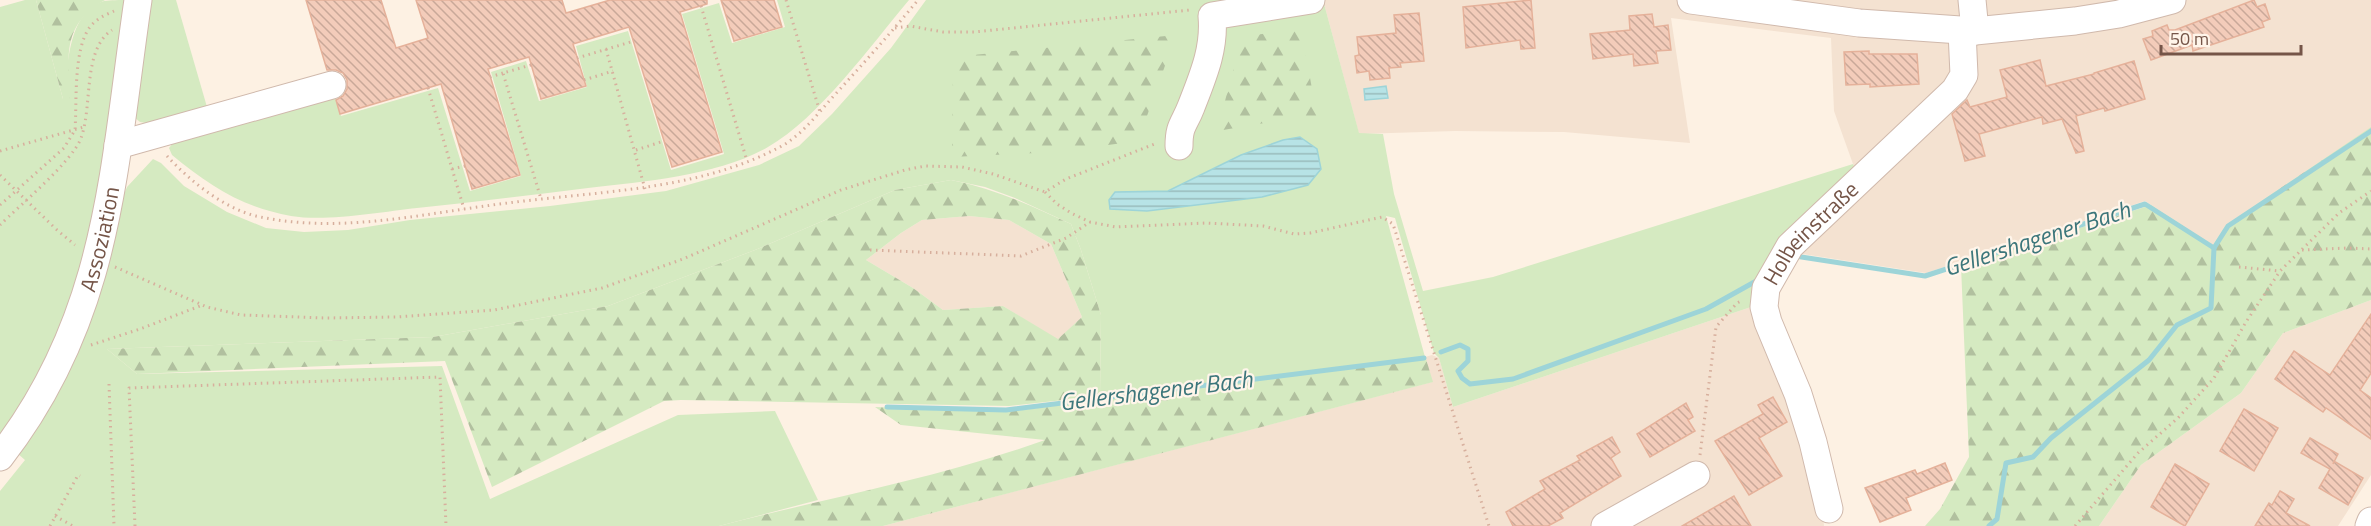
<svg xmlns="http://www.w3.org/2000/svg" width="2371" height="526" font-family="'Titillium Web',sans-serif">
	<defs>
		<pattern id="forest-firs" width="22" height="20" patternUnits="userSpaceOnUse" patternTransform="scale(1.5)"><rect width="22" height="20" fill="#d5eac1"/><path d="M5 1l3.5 6h-7zM16 11l3.5 6h-7z" fill="#b1c09f"/></pattern>
		<pattern id="water-rules" width="6" height="5" patternUnits="userSpaceOnUse" patternTransform="scale(1.5)"><rect width="6" height="5" fill="#b7e3e6"/><path d="M0 2.5h6" fill="none" stroke="#99bbbc"/></pattern>
		<pattern id="building-back-hatch" width="6" height="6" patternUnits="userSpaceOnUse" patternTransform="scale(1.5)"><rect width="6" height="6" fill="#f3ccba"/><path d="M-1 5l2 2M0 0l6 6M5-1l2 2" fill="none" stroke="#c9a899"/></pattern>
	</defs>
	<rect width="100%" height="100%" fill="#fdf1e3"/>
	<g fill="#f4e2d1">
		<polygon points="1323,0 2371,0 2371,128 2226,225 2213,245 2145,201 1926,273 1796,253 1862,184 1853,164 1834,111 1831,38 1671,18 1690,143 1564,132 1455,131 1359,134"/>
		<polygon points="969,216 1009,220 1051,244 1082,317 1058,340 1003,306 943,310 913,288 866,260 901,233 922,220"/>
		<polygon points="2371,300 2371,475 2338,526 2099,526 2141,465 2241,393 2283,333"/>
		<polygon points="1757,305 1821,492 1824,526 883,526 1432,382 1425,357 1432,355 1439,358 1453,407"/>
	</g>
	<g fill="#d5eac1">
		<path d="M 25,0 L 36,0 L 63,99 C 69,67 66,14 104,1 C 110,0 120,0 127,0 L 91,243 L 42,376 L 0,440 L 0,7 Z"/>
		<polygon points="147,0 176,0 207,107 146,123 140,122 134,117"/>
		<path d="M 777,0 L 909,0 C 871,45 819,118 768,147 C 717,176 646,181 588,188 C 531,195 474,202 417,208 C 381,212 326,222 291,216 C 241,207 210,186 172,155 L 169,148 L 173,143 L 335,95 L 341,116 L 438,88 L 470,191 L 521,176 L 491,72 L 526,61 L 539,101 L 587,87 L 576,46 L 628,31 L 671,170 L 724,154 L 682,14 L 719,3 L 732,43 L 785,27 Z"/>
		<polygon points="926,0 1323,0 1359,133 1383,134 1394,194 1423,291 1493,277 1853,164 1862,184 1757,305 1453,407 1439,358 1434,353 1395,218 1386,216 1425,357 1100,396 1101,315 1081,250 1071,224 1015,198 985,187 951,180 895,190 755,250 608,306 433,337 107,349 137,374 442,366 490,499 678,415 775,411 818,500 719,526 0,526 0,491 25,460 17,453 59,388 92,317 109,260 122,199 127,187 153,159 161,163 184,186 227,212 266,228 304,232 348,230 410,220 550,206 666,191 759,165 799,146 832,114 891,48"/>
	</g>
	<g fill="url(#forest-firs)" fill-rule="evenodd">
		<path d="M 36,0 L 105,0 C 62,25 68,54 70,98 L 63,99 Z"/>
		<polygon points="1301,28 1318,122 1301,117 1217,131 1242,37"/>
		<polygon points="1176,35 1138,141 1055,152 952,157 953,57"/>
		<polygon points="2371,127 2371,300 2283,333 2241,393 2141,465 2099,526 1925,526 1940,509 1969,457 1961,266 2151,205 2213,245 2226,225"/>
		<path d="M 951,180 C 996,189 1029,205 1071,224 L 1081,250 L 1101,315 L 1100,396 L 1009,406 L 681,400 L 664,401 L 492,487 L 445,361 L 137,374 L 107,349 L 433,337 L 608,306 L 755,250 L 895,190 ZM 969,216 L 1009,220 L 1051,244 L 1082,317 L 1058,339 L 1003,306 L 943,310 L 913,288 L 866,260 L 901,233 L 922,220 Z"/>
		<path d="M 1426,359 L 1433,382 L 883,526 L 719,526 C 827,498 939,478 1045,440 L 901,425 L 875,407 L 1006,412 Z"/>
	</g>
	<g fill="url(#water-rules)" stroke="#9dd4d8" stroke-width="1.5">
		<polygon points="1386,86 1388,98 1365,100 1364,89"/>
		<polygon points="1300,137 1317,149 1321,169 1308,185 1262,197 1147,211 1110,209 1109,200 1115,192 1168,191 1241,155 1283,140"/>
	</g>
	<g fill="none" stroke-linecap="round" stroke-linejoin="round">
		<g stroke="#9dd4d8" stroke-width="5">
			<polyline points="1795,256 1925,276 2145,204 2214,248 2228,226 2371,131"/>
			<polyline points="1441,352 1460,345 1468,349 1468,361 1458,371 1462,378 1470,384 1513,379 1706,309 1758,280"/>
			<polyline points="887,407 1006,410 1424,358"/>
			<polyline points="1989,526 1997,519 2006,463 2033,457 2051,438 2149,360 2177,325 2211,308 2214,248"/>
		</g>
	</g>
	<g fill="url(#building-back-hatch)" stroke="#e5b19a" stroke-width="1.5">
		<polygon points="306,0 381,0 396,48 428,38 416,0 562,0 566,13 610,0 707,0 707,4 680,12 722,152 672,167 629,27 573,44 586,86 541,99 529,57 488,69 520,175 472,189 441,84 340,114 336,100 343,96 347,89 347,80 343,73 336,70 327,70"/>
		<polygon points="721,0 774,0 782,27 734,41"/>
		<polygon points="1531,0 1535,48 1521,49 1520,40 1466,48 1463,7"/>
		<polygon points="2254,0 2257,7 2265,4 2270,19 2262,22 2264,27 2193,51 2192,45 2151,60 2143,39 2153,36 2152,31 2167,25 2169,30 2175,30"/>
		<polygon points="1419,13 1424,61 1400,63 1401,67 1389,68 1390,78 1370,80 1369,71 1357,73 1355,56 1359,55 1357,37 1396,33 1394,15"/>
		<polygon points="1652,14 1654,27 1668,25 1671,50 1656,51 1658,63 1634,66 1633,54 1593,59 1590,34 1630,30 1629,16"/>
		<polygon points="1869,51 1869,54 1917,54 1919,84 1870,87 1870,84 1846,85 1844,52"/>
		<polygon points="2040,60 2046,86 2094,74 2094,73 2134,61 2145,99 2105,111 2104,108 2076,116 2084,151 2076,153 2062,119 2043,124 2042,117 1979,134 1985,156 1965,161 1952,114 1967,100 1970,107 2007,97 2000,70"/>
		<polygon points="2371,314 2371,373 2360,390 2371,398 2371,439 2326,408 2323,412 2275,379 2294,351 2330,375"/>
		<polygon points="1773,397 1787,422 1759,438 1782,476 1749,495 1715,441 1763,414 1758,405"/>
		<polygon points="1686,403 1693,417 1688,420 1695,431 1650,457 1637,434"/>
		<polygon points="2244,409 2278,428 2254,471 2220,451"/>
		<polygon points="1612,437 1620,452 1611,458 1621,476 1560,513 1563,518 1548,526 1513,526 1506,512 1545,489 1540,481 1580,460 1577,456"/>
		<polygon points="2310,438 2338,454 2333,464 2334,461 2363,478 2348,505 2319,488 2330,469 2301,453"/>
		<polygon points="1945,463 1952,480 1906,498 1911,510 1880,522 1865,488 1915,470 1917,474"/>
		<polygon points="2175,464 2209,484 2185,526 2151,507"/>
		<polygon points="2280,491 2294,499 2286,513 2310,526 2255,526 2269,503 2272,505"/>
		<polygon points="1734,496 1751,526 1682,526"/>
	</g>
	<g fill="none" stroke-linecap="round" stroke-linejoin="round">
		<defs>
			<g id="minor">
				<polyline points="1691,0 1859,23 1975,31 2075,21 2119,14 2172,0"/>
				<polyline points="1972,0 1975,31"/>
				<polyline points="118,145 332,85"/>
				<path d="M 1179,146 C 1179,125 1184,125 1191,107 C 1203,76 1215,49 1212,16 L 1311,0"/>
				<path id="s1" d="M 0,457 C 110,316 113,169 138,0"/>
				<path id="s2" d="M 1829,509 L 1813,442 L 1798,394 L 1768,322 L 1764,307 L 1766,288 L 1790,246 L 1955,90 L 1964,75 L 1962,31"/>
				<polyline points="1605,526 1696,475"/>
				<polyline points="2369,526 2371,521"/>
			</g>
		</defs>
		<use href="#minor" stroke="#d0b9ac" stroke-width="29"/>
		<g stroke="#d7af9d" stroke-width="3" stroke-dasharray="1.5 4.5" stroke-linecap="butt">
			<polyline points="786,0 820,112"/>
			<polyline points="701,6 747,161"/>
			<polyline points="895,28 910,26 943,32 974,32 1190,10"/>
			<polyline points="606,49 645,189"/>
			<polyline points="577,58 634,41"/>
			<polyline points="531,65 503,73 541,199"/>
			<polyline points="490,77 503,73"/>
			<polyline points="584,80 613,71"/>
			<polyline points="428,88 464,209"/>
			<polyline points="636,150 664,141"/>
			<polyline points="0,151 84,127"/>
			<path d="M 167,156 C 189,180 223,208 256,216 C 340,235 424,213 508,203 C 599,191 695,191 778,148 C 800,137 815,117 831,99 C 861,66 890,34 918,0"/>
			<polyline points="452,169 465,166"/>
			<polyline points="0,175 57,230 75,245"/>
			<polyline points="1045,192 1057,204 1071,213 1090,222 1116,227 1206,223 1263,226 1294,234 1310,233 1382,217 1393,224 1489,526"/>
			<path d="M 0,205 L 64,148 L 75,130 C 77,103 73,49 90,27 C 96,19 105,15 114,11"/>
			<path d="M 0,225 C 20,205 72,162 81,138 C 93,106 82,50 112,30"/>
			<polyline points="870,250 1021,256 1066,238 1090,222"/>
			<polyline points="2302,250 2347,248 2371,249"/>
			<polyline points="115,267 207,307 241,315 326,318 396,317 494,310 602,288 683,259 841,190 905,170 925,166 962,167 993,174 1045,192 1066,179 1157,143"/>
			<polyline points="2239,267 2280,271"/>
			<polyline points="91,345 140,329 200,306"/>
			<polyline points="109,384 114,526"/>
			<polyline points="1700,455 1716,327 1737,303 1743,300"/>
			<polyline points="55,516 73,526"/>
			<polyline points="50,526 78,475 80,476"/>
			<polyline points="135,526 129,388 440,377 446,526"/>
			<polyline points="2075,526 2138,453 2178,418 2214,378 2246,322 2280,271 2339,213 2371,191"/>
		</g>
		<use href="#minor" stroke="#fff" stroke-width="27"/>
	</g>
	<g text-anchor="middle" stroke-width="4.5" stroke-linejoin="round" paint-order="stroke">
		<g font-size="22" fill="#755548" stroke="#fff5ea">
			<text dy="8" stroke="none"><textPath href="#s2" startOffset="303">Holbeinstraße</textPath></text>
			<text dy="8" stroke="none"><textPath href="#s1" startOffset="242">Assoziation</textPath></text>
		</g>
		<g font-size="24" font-style="italic" fill="#3c767b" stroke="#fff5ea">
			<text transform="translate(2037 239) rotate(-18)" y="8">Gellershagener Bach</text>
			<text transform="translate(1156 391) rotate(-7)" y="8">Gellershagener Bach</text>
		</g>
	</g>
	<path d="M2161 45v9h140v-9" fill="none" stroke="#755548" stroke-width="3"/>
	<text x="2170" y="45" font-size="18" fill="#755548" stroke="#fff5ea" stroke-width="4.5" paint-order="stroke">50 m</text>
</svg>
